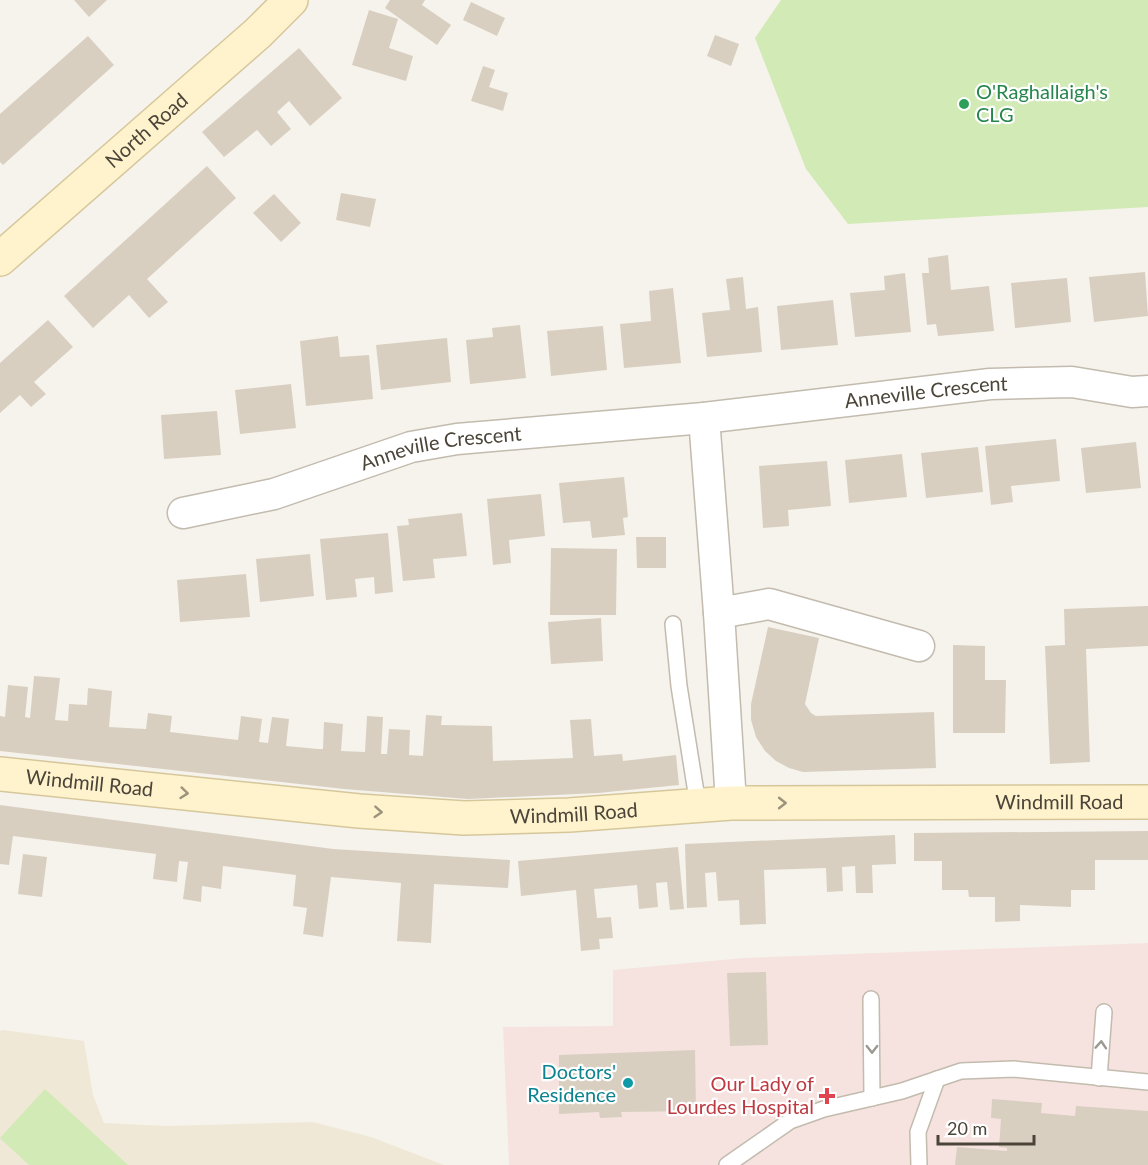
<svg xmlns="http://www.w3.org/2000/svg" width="1148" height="1165" font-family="Lato,sans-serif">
	<rect width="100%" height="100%" fill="#f6f3ec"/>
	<polygon fill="#efe8d6" points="3,1030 84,1041 93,1095 104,1123 167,1126 313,1122 371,1137 444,1165 0,1165 0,1031"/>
	<polygon fill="#f6e3e0" points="1148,943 1148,1165 509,1165 503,1027 613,1026 613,970 744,958"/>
	<g fill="#d2eab5">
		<polygon points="781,0 1148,0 1148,207 848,224 806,169 755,38"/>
		<polygon points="45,1089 128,1165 29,1165 0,1138"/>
	</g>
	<g fill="#d8cfc1">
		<polygon points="74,0 107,0 89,17"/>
		<polygon points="390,0 425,0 422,5 451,25 437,45 385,8"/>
		<polygon points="471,2 505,18 497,36 463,20"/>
		<polygon points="369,10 398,19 389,48 413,56 406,81 352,65"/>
		<polygon points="715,35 739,44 731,66 707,56"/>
		<polygon points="88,36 114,65 3,165 0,162 0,114"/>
		<polygon points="299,48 342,98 310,126 289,101 277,112 291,129 271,146 257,130 224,157 202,132"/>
		<polygon points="483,66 495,70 489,87 508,93 503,111 471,101"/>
		<polygon points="207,166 236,198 147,279 168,302 149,318 129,295 93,328 64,296"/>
		<polygon points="341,193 376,199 370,227 336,220"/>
		<polygon points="274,194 301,223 281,242 253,213"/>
		<polygon points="948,255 951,290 989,286 994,331 938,336 936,324 927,325 922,273 929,273 928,258"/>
		<polygon points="1145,272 1148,316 1094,322 1089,277"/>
		<polygon points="905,273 911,332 855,337 850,293 885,290 884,276"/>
		<polygon points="743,277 746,309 758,307 762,352 707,357 702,313 730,310 726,279"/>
		<polygon points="1067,278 1071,322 1015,328 1011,283"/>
		<polygon points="673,288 681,363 624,368 620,324 651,321 649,291"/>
		<polygon points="833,300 838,345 781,350 777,306"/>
		<polygon points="48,320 73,347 34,382 46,394 31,407 20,395 0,413 0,363"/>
		<polygon points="520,325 526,378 470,384 466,340 493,337 492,328"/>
		<polygon points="603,326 607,370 551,376 547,331"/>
		<polygon points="338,336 340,357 369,355 373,399 306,406 300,341"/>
		<polygon points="447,338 451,382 381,390 376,345"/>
		<polygon points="291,384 296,428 240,434 235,390"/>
		<polygon points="217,411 221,455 164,459 161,415"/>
		<polygon points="1056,439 1060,481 1011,486 1013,502 991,505 985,446"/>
		<polygon points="1136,442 1141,488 1086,493 1081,448"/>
		<polygon points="978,447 983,492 926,498 921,453"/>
		<polygon points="902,454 907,497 849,503 845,460"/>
		<polygon points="827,461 831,506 788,510 789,526 763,528 759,466"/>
		<polygon points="624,477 628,517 623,518 625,535 592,538 590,521 563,523 559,483"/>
		<polygon points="541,494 545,536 509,540 511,563 493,565 487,499"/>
		<polygon points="462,513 467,556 433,559 435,578 403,581 397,526 409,525 408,519"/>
		<polygon points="388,533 393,592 375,594 374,577 355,579 357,597 326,600 320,539"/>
		<polygon points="636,537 666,537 666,568 637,568"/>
		<polygon points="551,548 617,549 616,615 550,615"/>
		<polygon points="310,554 314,596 260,602 256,559"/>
		<polygon points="246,574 250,617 180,622 177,580"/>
		<polygon points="1148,606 1148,646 1086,649 1090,762 1050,764 1045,646 1065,645 1064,609"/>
		<polygon points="601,618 603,661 551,664 548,622"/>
		<polygon points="768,627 819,638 805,704 811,713 816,716 934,712 936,768 803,772 789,768 776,761 765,751 756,737 751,720 751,704"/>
		<polygon points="953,645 985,646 985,680 1006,680 1005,733 953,733"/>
		<polygon points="34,676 60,678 55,720 68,721 69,704 87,705 88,688 112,691 109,727 146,729 148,713 172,716 170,732 238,740 241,716 262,719 259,742 268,743 272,717 289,719 286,746 318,749 323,749 324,722 343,724 341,751 365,752 367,716 383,717 381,754 387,754 389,729 410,730 409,755 423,756 426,715 442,716 441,725 492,726 493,761 573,758 570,720 591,719 594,756 622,754 623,761 676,755 679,785 598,793 468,799 344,789 0,751 0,716 5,717 8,685 28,687 25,717 30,718"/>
		<polygon points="0,805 333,849 510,860 508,888 434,884 431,943 397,941 401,883 331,877 323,937 303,934 307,908 293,906 296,875 223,866 221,889 202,886 201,902 183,899 188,862 179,861 177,882 153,879 156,854 13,836 9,865 0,864"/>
		<polygon points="1148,831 1148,860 1095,860 1095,890 1071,890 1071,907 1020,905 1020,921 995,922 995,897 969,897 968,890 942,890 942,861 914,861 914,833"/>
		<polygon points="895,835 896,864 872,865 873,893 856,893 855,866 842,867 843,891 827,892 826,868 764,870 766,924 740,925 739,900 718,901 716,872 705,873 707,907 687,908 685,844"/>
		<polygon points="678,847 684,909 670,910 667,882 656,883 658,907 639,909 637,885 594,889 597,918 611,917 613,938 599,939 600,949 581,951 576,890 521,896 518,861"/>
		<polygon points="23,854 47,857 42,897 18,894"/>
		<polygon points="766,972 768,1045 730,1046 727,973"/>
		<polygon points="695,1050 696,1111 621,1112 622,1117 600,1118 599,1112 559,1114 559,1055"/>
		<polygon points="992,1099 1042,1103 1041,1113 1075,1116 1076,1106 1148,1111 1148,1165 955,1165 957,1147 1007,1151 1007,1148 999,1147 1001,1119 991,1118"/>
	</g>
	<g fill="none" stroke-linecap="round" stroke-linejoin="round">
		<defs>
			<g id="lane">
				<polyline points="673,624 679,686 698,805"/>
				<polyline points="871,999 872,1098"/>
				<polyline points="1099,1078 1104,1012"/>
				<polyline points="727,1165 790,1121 824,1109 902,1091 961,1071 1014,1069 1148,1082"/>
				<polyline points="919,1165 918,1132 937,1079"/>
			</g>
			<g id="street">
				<polyline points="704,418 719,613 731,803"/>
				<path id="s1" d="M 183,513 L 274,494 L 411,447 L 457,439 L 704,418 L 990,384 L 1072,382 L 1132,392 L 1148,391"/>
				<polyline points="719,613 769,604 919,646"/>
			</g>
			<g id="secondary">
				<path id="s2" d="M 0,259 L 258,33 L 291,0"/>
				<path id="s3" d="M 0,774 L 359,811 L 464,818 L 569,815 L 731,803 L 1148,802"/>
			</g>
		</defs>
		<use href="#lane" stroke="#c2bbae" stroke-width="18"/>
		<use href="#street" stroke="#c2bbae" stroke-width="33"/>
		<use href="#secondary" stroke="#d6c79b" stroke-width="36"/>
		<use href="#lane" stroke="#fff" stroke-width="15"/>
		<use href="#street" stroke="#fff" stroke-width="30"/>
		<use href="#secondary" stroke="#fff3cd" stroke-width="33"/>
	</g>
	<defs><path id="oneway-chevron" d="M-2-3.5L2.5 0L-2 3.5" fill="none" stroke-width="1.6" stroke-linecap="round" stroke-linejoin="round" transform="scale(1.5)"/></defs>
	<g stroke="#9c937c">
		<use href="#oneway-chevron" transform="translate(184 793) rotate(6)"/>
		<use href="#oneway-chevron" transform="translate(782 803)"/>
		<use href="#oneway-chevron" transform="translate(378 812) rotate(4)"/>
	</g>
	<g stroke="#9c9892">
		<use href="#oneway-chevron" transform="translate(1101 1045) rotate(-86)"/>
		<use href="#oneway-chevron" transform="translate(872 1049) rotate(90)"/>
	</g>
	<circle fill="#2e9e5b" stroke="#fff" stroke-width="2" cx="964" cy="104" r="6"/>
	<circle fill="#0f9aa8" stroke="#fff" stroke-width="2" cx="628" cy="1083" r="6"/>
	<path fill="#e0444e" stroke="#fff" stroke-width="2" d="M824 1087h6v6h6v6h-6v6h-6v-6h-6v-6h6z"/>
	<g text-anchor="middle" stroke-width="4.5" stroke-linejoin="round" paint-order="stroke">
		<g font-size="20" fill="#27864d" stroke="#fff" text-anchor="start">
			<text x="976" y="99">O'Raghallaigh's<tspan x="976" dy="23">CLG</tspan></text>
		</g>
		<g font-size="20" fill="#4b4439" stroke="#fff">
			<text dy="7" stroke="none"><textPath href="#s2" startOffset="195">North Road</textPath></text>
			<text dy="7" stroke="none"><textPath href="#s1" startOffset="756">Anneville Crescent</textPath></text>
			<text dy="7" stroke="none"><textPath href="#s1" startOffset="267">Anneville Crescent</textPath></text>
			<text dy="7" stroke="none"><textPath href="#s3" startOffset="90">Windmill Road</textPath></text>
			<text dy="7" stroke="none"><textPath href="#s3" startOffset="1062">Windmill Road</textPath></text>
			<text dy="7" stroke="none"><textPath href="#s3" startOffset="576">Windmill Road</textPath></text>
		</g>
		<g font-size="20" fill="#0d838f" stroke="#fff" text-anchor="end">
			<text x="616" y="1079">Doctors'<tspan x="616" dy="23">Residence</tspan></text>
		</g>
		<g font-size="20" fill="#be3a42" stroke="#fff" text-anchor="end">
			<text x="814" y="1091">Our Lady of<tspan x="814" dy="23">Lourdes Hospital</tspan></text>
		</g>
	</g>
	<path d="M938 1135v9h96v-9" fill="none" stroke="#4b4439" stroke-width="3"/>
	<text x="947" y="1135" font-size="18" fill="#4b4439" stroke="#ffffff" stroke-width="4.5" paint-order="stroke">20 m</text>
</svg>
